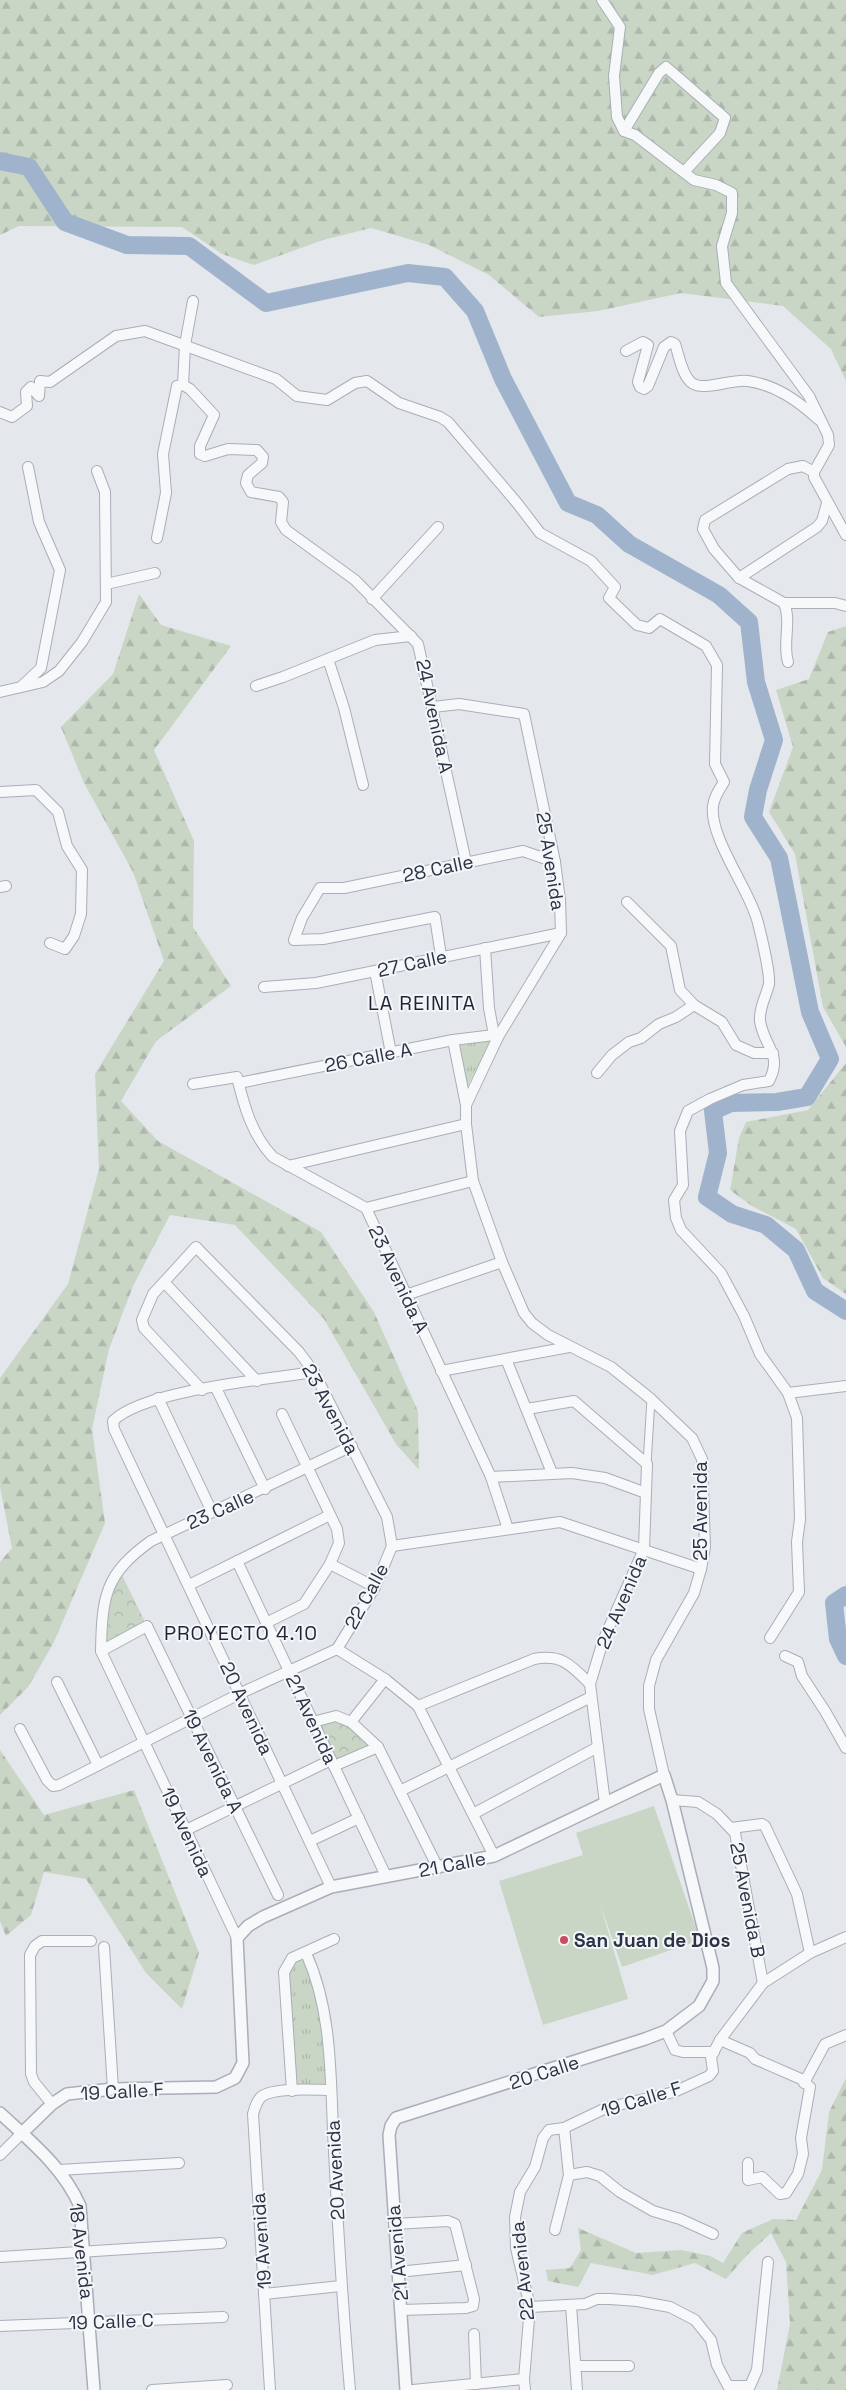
<svg xmlns="http://www.w3.org/2000/svg" width="846" height="2390" font-family="'Space Grotesk',sans-serif">
	<defs>
		<pattern id="grass-tufts" width="24" height="20" patternUnits="userSpaceOnUse" patternTransform="scale(1.25)"><rect width="24" height="20" fill="#c9d6c5"/><path d="M3 7l-1-3M5 7V3M7 7l1-3M15 17l-1-3M17 17v-4M19 17l1-3" fill="none" stroke="#adb8ab"/></pattern>
		<pattern id="forest-firs" width="22" height="20" patternUnits="userSpaceOnUse" patternTransform="scale(1.25)"><rect width="22" height="20" fill="#c9d6c5"/><path d="M5 1l3.5 6h-7zM16 11l3.5 6h-7z" fill="#adb8ab"/></pattern>
		<pattern id="park-crowns" width="20" height="18" patternUnits="userSpaceOnUse" patternTransform="scale(1.25)"><rect width="20" height="18" fill="#c9d6c5"/><path d="M2 6a3 3 0 1 1 6 0M12 15a3 3 0 1 1 6 0" fill="none" stroke="#adb8ab"/></pattern>
	</defs>
	<rect width="100%" height="100%" fill="#e4e7ec"/>
	<g fill="url(#grass-tufts)">
		<polygon points="491,1040 466,1089 457,1046"/>
		<polygon points="306,1953 316,1974 331,2090 292,2091 287,1964"/>
	</g>
	<g fill="url(#forest-firs)">
		<polygon points="0,0 846,0 846,381 831,349 783,306 681,293 598,311 539,317 489,275 429,245 371,228 323,240 254,265 222,254 182,227 19,226 0,235"/>
		<polygon points="139,594 161,625 231,646 154,750 194,841 193,927 231,986 156,1041 121,1101 158,1141 321,1232 374,1312 418,1411 419,1470 396,1444 324,1319 235,1225 170,1215 133,1286 109,1349 92,1429 105,1523 53,1644 28,1687 0,1715 0,1562 12,1548 0,1487 0,1378 68,1284 99,1169 95,1074 164,961 133,872 84,783 61,727 113,674"/>
		<polygon points="846,626 846,1047 823,1007 795,854 769,812 793,747 776,690 809,679 828,632"/>
		<polygon points="846,1063 846,1294 823,1278 796,1229 752,1206 730,1190 739,1138 746,1122 808,1110"/>
		<polygon points="0,1750 44,1815 134,1790 199,1953 182,2009 146,1973 86,1879 44,1872 31,1915 6,1936 0,1921"/>
		<polygon points="846,2078 846,2390 777,2390 790,2324 786,2262 771,2233 747,2255 726,2279 695,2263 653,2275 591,2263 578,2287 548,2281 546,2270 570,2268 581,2250 578,2228 636,2253 681,2250 710,2256 723,2263 742,2233 773,2219 796,2220 822,2170 829,2112"/>
	</g>
	<g fill="url(#park-crowns)">
		<polygon points="119,1569 147,1626 101,1651 102,1619"/>
		<polygon points="336,1716 378,1747 334,1766 313,1722"/>
	</g>
	<polygon fill="#c9d6c5" points="654,1806 700,1940 622,1967 600,1904 628,1999 543,2025 499,1881 583,1855 576,1833"/>
	<g fill="none" stroke-linecap="round" stroke-linejoin="round">
		<g stroke="#9fb4cc" stroke-width="18">
			<polyline points="0,161 29,167 65,222 127,245 189,246 266,303 408,273 445,277 475,311 503,379 568,503 597,515 629,544 719,595 749,622 756,682 774,740 758,790 753,817 779,858 810,1012 830,1059 807,1097 777,1102 731,1103 713,1111 718,1153 707,1197 732,1214 766,1225 796,1250 815,1291 846,1311"/>
			<polyline points="846,1595 834,1603 838,1639 846,1656"/>
		</g>
		<defs>
			<polyline id="pedestrian" points="647,1464 651,1399"/>
			<g id="minor">
				<polyline points="602,0 620,27 614,76 617,117 624,131"/>
				<polyline points="624,131 635,135 694,180 716,185 732,193 732,213 722,246 726,283 809,396 828,435 829,445 814,472 814,477 846,535"/>
				<polyline points="624,131 659,73 666,67 725,118 720,133 684,172"/>
				<path d="M 626,351 L 643,342 L 648,345 L 638,382 L 640,387 L 644,389 L 648,386 L 664,347 L 671,342 L 675,344 C 679,355 682,376 692,383 C 704,392 733,378 748,381 C 776,385 798,401 818,419"/>
				<polyline points="183,385 190,389 214,415 200,446 200,454 205,456 228,449 257,450 263,457 262,463 248,475 246,483 251,492 279,497 283,502 281,522 286,530 355,580 418,644 466,862"/>
				<path d="M 0,412 L 12,417 L 27,406 L 26,392 L 31,387 L 39,396 L 40,381 L 50,382 L 116,336 L 145,331 L 276,379 L 297,396 L 327,400 L 355,383 L 367,381 L 399,403 L 440,417 L 448,422 L 517,503 L 540,533 L 591,561 L 615,587 L 609,598 L 637,625 L 649,628 L 660,619 L 706,646 L 717,665 L 715,764 L 724,782 C 719,790 714,797 713,806 C 709,839 752,892 759,927 C 762,939 770,974 769,984 C 766,997 759,1007 760,1021 C 764,1047 783,1054 769,1081 L 743,1085 L 710,1099 L 688,1111 L 680,1131 L 683,1185 L 674,1200 L 676,1218 L 681,1230 L 721,1273 L 744,1316 L 760,1354 L 788,1393 L 797,1418 L 800,1519 L 797,1542 L 799,1592 L 770,1638"/>
				<polyline points="814,472 803,466 788,469 705,520 703,529 714,549 739,578 784,603 835,603 846,606"/>
				<polyline points="157,538 166,493 163,454 177,386 183,385 185,345 193,301"/>
				<polyline points="739,578 817,527 822,521 827,503"/>
				<polyline points="106,584 155,573"/>
				<polyline points="372,599 438,527"/>
				<path d="M 784,603 C 792,622 782,643 788,662"/>
				<polyline points="328,659 344,708 363,785"/>
				<polyline points="22,686 41,668 60,570 39,522 28,467"/>
				<polyline points="256,686 283,677 375,640 411,636"/>
				<polyline points="0,692 43,682 59,671 82,642 106,602 105,492 97,471"/>
				<polyline points="433,707 459,704 524,714 555,862 560,900 561,933 498,1037 466,1105"/>
				<polyline points="0,792 36,790 58,812 67,846 82,870 81,914 74,936 65,949 50,943"/>
				<polyline points="0,887 6,886"/>
				<polyline points="627,902 671,946 680,990 694,1005 722,1022 736,1045 754,1053 773,1053"/>
				<polyline points="485,948 489,1008 494,1035"/>
				<polyline points="441,956 435,917 323,939 294,940 302,918 320,888 344,888 523,851 555,862"/>
				<polyline points="375,971 391,1053"/>
				<polyline points="264,987 316,983 561,933"/>
				<polyline points="453,1040 466,1105 466,1124 473,1181 502,1262 524,1313 532,1323 548,1335 611,1367 651,1399 692,1438 702,1459 705,1547 701,1569 694,1593 656,1660 649,1686 649,1709 664,1775"/>
				<polyline points="597,1073 612,1055 629,1042 641,1038 659,1024 676,1017 694,1005"/>
				<polyline points="239,1083 453,1040 494,1035 498,1037"/>
				<path d="M 193,1084 L 237,1077 C 244,1106 252,1135 273,1157 L 366,1208 L 491,1477 L 508,1529"/>
				<polyline points="288,1166 466,1124"/>
				<polyline points="366,1208 473,1181"/>
				<polyline points="164,1282 257,1381"/>
				<polyline points="406,1295 502,1262"/>
				<polyline points="506,1359 552,1473"/>
				<polyline points="441,1371 569,1347"/>
				<path d="M 314,1372 C 269,1379 143,1390 113,1421 L 114,1429 L 331,1887"/>
				<polyline points="216,1388 265,1489"/>
				<polyline points="202,1390 144,1328 142,1320 153,1294 196,1247 299,1352 314,1372 387,1517 392,1546"/>
				<polyline points="788,1393 846,1386"/>
				<polyline points="158,1398 212,1512"/>
				<polyline points="527,1409 574,1401 647,1464 644,1549 603,1641 590,1684 605,1803"/>
				<polyline points="491,1477 572,1473 605,1478 646,1493"/>
				<polyline points="392,1546 560,1522 701,1569"/>
				<polyline points="237,1561 386,1876"/>
				<polyline points="330,1564 375,1587"/>
				<polyline points="189,1585 330,1515"/>
				<polyline points="266,1623 304,1604 330,1564 339,1543 337,1529 282,1414"/>
				<polyline points="337,1649 385,1679 418,1706 494,1856"/>
				<polyline points="101,1651 147,1626 278,1895"/>
				<polyline points="785,1656 798,1662 802,1676 825,1711 846,1748"/>
				<polyline points="57,1682 98,1765"/>
				<path d="M 418,1706 L 534,1659 C 562,1654 571,1665 590,1684"/>
				<polyline points="313,1722 336,1716 351,1722 378,1747 438,1868"/>
				<polyline points="351,1722 385,1679"/>
				<polyline points="20,1729 47,1780 53,1786 59,1785 241,1693 337,1649 375,1587 392,1546"/>
				<polyline points="334,1766 378,1747"/>
				<polyline points="400,1791 591,1697"/>
				<polyline points="672,1800 698,1802 717,1814 735,1833 763,1983"/>
				<polyline points="473,1814 598,1747"/>
				<polyline points="731,1828 762,1824 765,1826 797,1894 810,1953"/>
				<polyline points="186,1830 331,1760"/>
				<polyline points="310,1841 359,1818"/>
				<path d="M 237,1938 L 101,1651 C 102,1596 105,1574 151,1541 L 352,1446"/>
				<polyline points="104,1947 113,2089"/>
				<path d="M 306,1953 C 334,2015 330,2084 334,2151 C 338,2231 343,2310 350,2390"/>
				<polyline points="666,2031 675,2050 683,2052 714,2052"/>
				<polyline points="720,2040 750,2053 755,2059 801,2079 810,2087 801,2138 803,2154 798,2174 786,2193 780,2194 762,2177 748,2180 748,2163"/>
				<polyline points="804,2083 825,2044 846,2035"/>
				<polyline points="292,2091 284,1972 292,1958 334,1939"/>
				<polyline points="52,2104 34,2082 31,2074 30,1955 35,1946 42,1941 91,1941"/>
				<polyline points="0,2155 22,2133"/>
				<polyline points="59,2170 179,2163"/>
				<polyline points="569,2175 587,2172 600,2176 620,2192 653,2211 680,2219 713,2234"/>
				<polyline points="394,2224 448,2221 455,2224 474,2299 473,2306 466,2308 402,2310"/>
				<polyline points="555,2230 569,2175 564,2128"/>
				<polyline points="0,2257 221,2243"/>
				<polyline points="398,2272 466,2265"/>
				<polyline points="264,2294 341,2286"/>
				<polyline points="571,2305 577,2390"/>
				<polyline points="530,2307 585,2304 597,2299 610,2299 637,2301 670,2307 695,2320 711,2340 717,2365 728,2386 750,2386 757,2370 768,2262"/>
				<polyline points="0,2326 223,2317"/>
				<polyline points="474,2334 476,2384"/>
				<polyline points="576,2366 629,2366"/>
				<polyline points="152,2390 227,2385"/>
				<path d="M 270,2390 L 253,2114 C 255,2107 257,2100 262,2096 C 276,2087 314,2090 331,2090"/>
				<polyline points="413,2390 524,2379"/>
				<polyline points="525,2390 524,2379 530,2307 516,2248 515,2217 520,2192 535,2167 543,2138 549,2130 564,2128 606,2108 674,2092 709,2076 713,2071 711,2057 720,2040 763,1983 810,1953 846,1937"/>
			</g>
			<g id="tertiary">
				<path d="M 0,2113 C 30,2141 63,2167 80,2206 L 94,2390"/>
				<polyline points="22,2133 52,2104 67,2094 113,2089 216,2087 235,2078 243,2063 237,1938 248,1926 263,1917 331,1887 494,1856 664,1775 672,1800 713,1968 713,1981 699,2006 666,2031 645,2039 396,2118 391,2126 389,2135 406,2390"/>
			</g>
		</defs>
		<use href="#pedestrian" stroke="#a9aeb7" stroke-width="9"/>
		<use href="#minor" stroke="#a9aeb7" stroke-width="12"/>
		<use href="#tertiary" stroke="#a9aeb7" stroke-width="14"/>
		<use href="#pedestrian" stroke="#f7f8fa" stroke-width="7"/>
		<use href="#minor" stroke="#f7f8fa" stroke-width="10"/>
		<use href="#tertiary" stroke="#f7f8fa" stroke-width="11"/>
	</g>
	<circle fill="#d1495b" stroke="#f4f6f9" stroke-width="2" cx="564" cy="1940" r="5"/>
	<g text-anchor="middle" stroke-width="4" stroke-linejoin="round" paint-order="stroke">
		<g font-size="19" fill="#2b3445" stroke="#f4f6f9">
			<text transform="translate(435 716) rotate(78)" y="7">24 Avenida A</text>
			<text transform="translate(551 861) rotate(81)" y="7">25 Avenida</text>
			<text transform="translate(438 868) rotate(-12)" y="7">28 Calle</text>
			<text transform="translate(412 963) rotate(-12)" y="7">27 Calle</text>
			<text transform="translate(368 1057) rotate(-11)" y="7">26 Calle A</text>
			<text transform="translate(399 1279) rotate(65)" y="7">23 Avenida A</text>
			<text transform="translate(331 1409) rotate(62)" y="7">23 Avenida</text>
			<text transform="translate(220 1509) rotate(-24)" y="7">23 Calle</text>
			<text transform="translate(700 1511) rotate(-90)" y="7">25 Avenida</text>
			<text transform="translate(366 1596) rotate(-62)" y="7">22 Calle</text>
			<text transform="translate(621 1602) rotate(-67)" y="7">24 Avenida</text>
			<text transform="translate(247 1708) rotate(65)" y="7">20 Avenida</text>
			<text transform="translate(312 1719) rotate(65)" y="7">21 Avenida</text>
			<text transform="translate(213 1761) rotate(64)" y="7">19 Avenida A</text>
			<text transform="translate(187 1832) rotate(65)" y="7">19 Avenida</text>
			<text transform="translate(452 1864) rotate(-11)" y="7">21 Calle</text>
			<text transform="translate(748 1900) rotate(79)" y="7">25 Avenida B</text>
			<text transform="translate(544 2072) rotate(-18)" y="7">20 Calle</text>
			<text transform="translate(122 2091) rotate(-3)" y="7">19 Calle F</text>
			<text transform="translate(641 2099) rotate(-17)" y="7">19 Calle F</text>
			<text transform="translate(335 2170) rotate(-93)" y="7">20 Avenida</text>
			<text transform="translate(261 2241) rotate(-94)" y="7">19 Avenida</text>
			<text transform="translate(82 2251) rotate(83)" y="7">18 Avenida</text>
			<text transform="translate(397 2253) rotate(-95)" y="7">21 Avenida</text>
			<text transform="translate(522 2271) rotate(-96)" y="7">22 Avenida</text>
			<text transform="translate(111 2321) rotate(-2)" y="7">19 Calle C</text>
		</g>
		<g font-size="19" font-weight="bold" fill="#2b3445" stroke="#f4f6f9" text-anchor="start">
			<text x="574" y="1947">San Juan de Dios</text>
		</g>
		<g font-size="20" letter-spacing="1" fill="#1d2536" stroke="#f4f6f9">
			<text x="422" y="1010">LA REINITA</text>
			<text x="241" y="1640">PROYECTO 4.10</text>
		</g>
	</g>
</svg>
